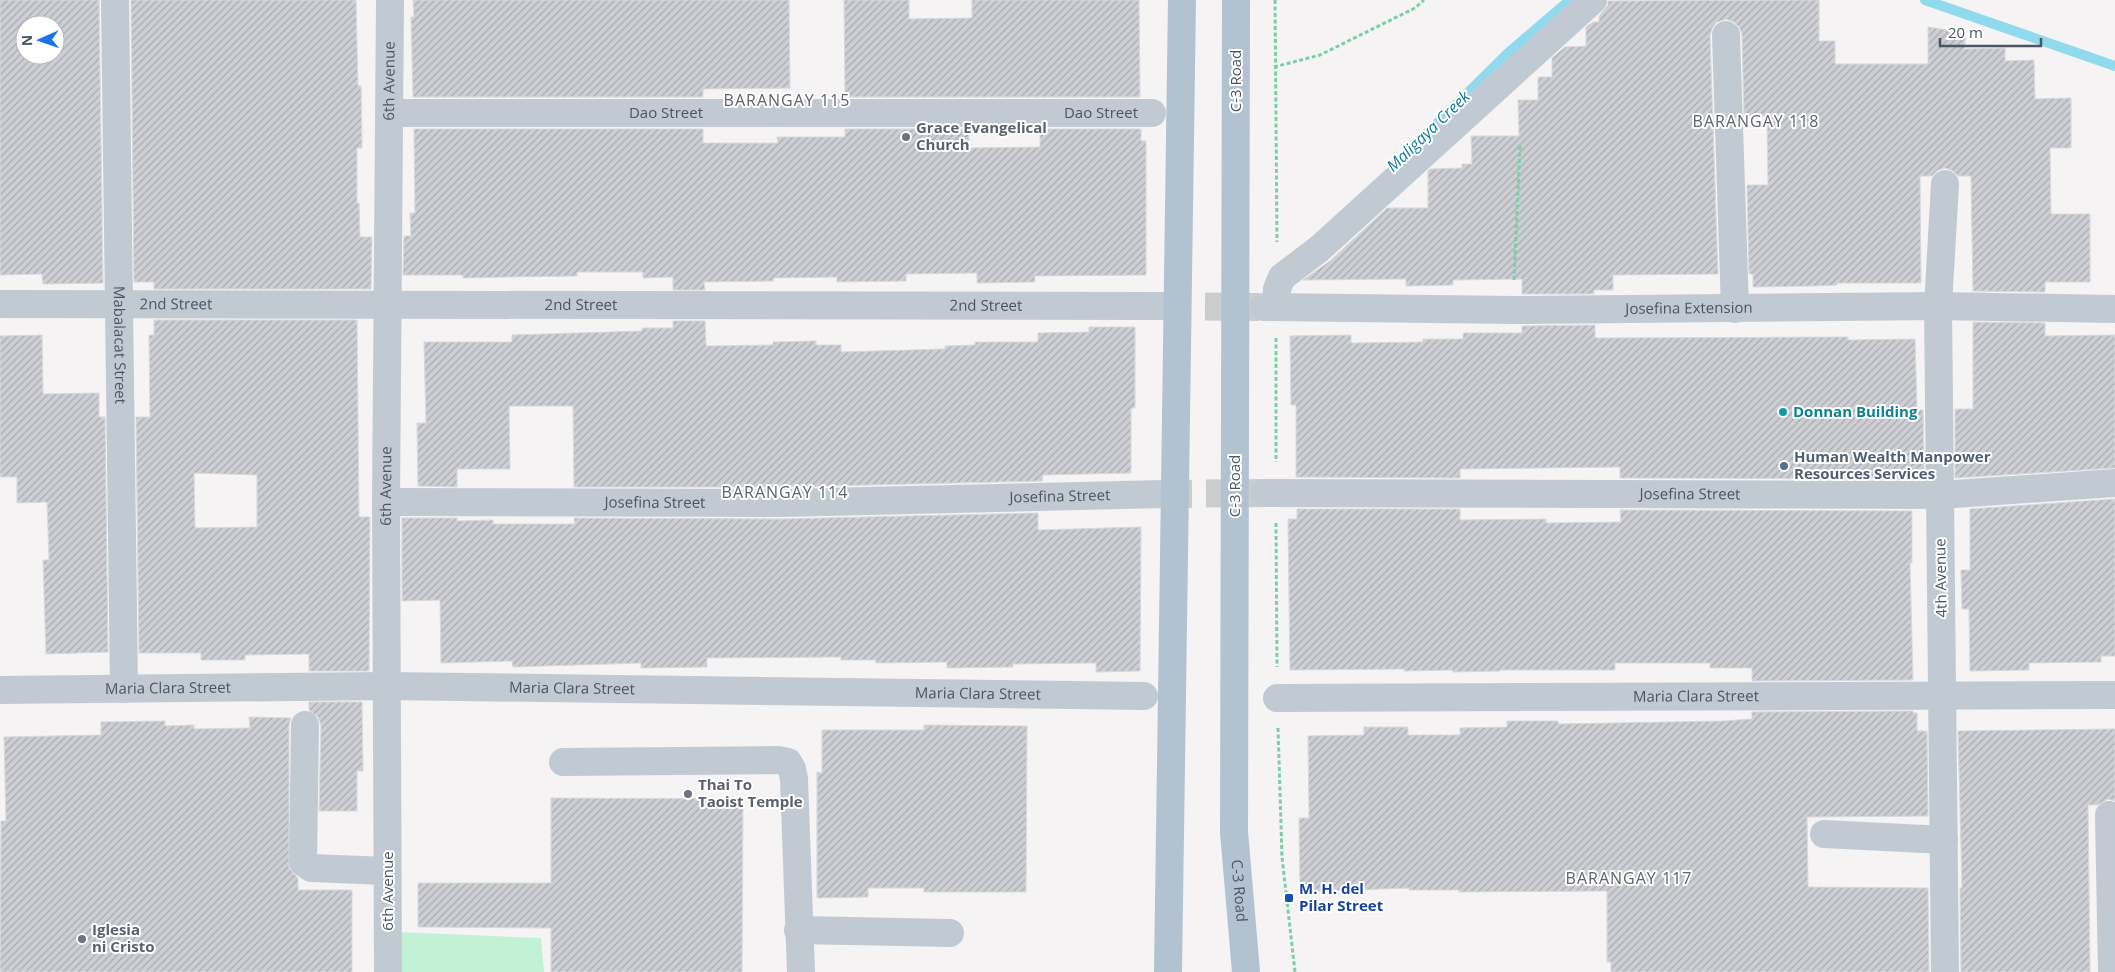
<svg xmlns="http://www.w3.org/2000/svg" width="2115" height="972" font-family="'Open Sans',sans-serif">
	<defs>
		<pattern id="building-hatch" width="6" height="6" patternUnits="userSpaceOnUse" patternTransform="scale(1.25)"><rect width="6" height="6" fill="#cdcfd5"/><path d="M-1 1l2-2M0 6l6-6M5 7l2-2" fill="none" stroke="#a8abb0"/></pattern>
	</defs>
	<rect width="100%" height="100%" fill="#f5f3f3"/>
	<polygon fill="#c3f1d5" points="397,932 541,938 544,972 397,972"/>
	<g fill="none" stroke-linecap="round" stroke-linejoin="round">
		<g stroke="#90daee" stroke-width="10">
			<polyline points="1925,0 2115,66"/>
			<polyline points="1419,141 1508,53 1570,0"/>
		</g>
	</g>
	<g fill="url(#building-hatch)" stroke="#d7d9de" fill-rule="evenodd">
		<path d="M 0,0 L 99,0 L 103,283 L 43,284 L 42,274 L 0,275 ZM 25,25 L 55,25 L 55,55 L 25,55 Z"/>
		<polygon points="131,0 356,0 358,86 361,86 362,148 357,148 357,203 359,203 360,237 372,237 371,289 154,289 154,282 134,282"/>
		<polygon points="413,0 789,0 790,88 703,89 703,97 413,97 411,17 414,17"/>
		<polygon points="844,0 909,0 909,19 972,18 972,0 1139,0 1140,97 845,97"/>
		<polygon points="1819,0 1819,41 1835,41 1835,64 1928,64 1928,27 1966,33 1964,49 2005,48 2005,61 2034,60 2035,99 2071,98 2071,148 2050,148 2051,214 2090,214 2090,282 2045,282 2045,292 1973,291 1971,176 1958,176 1953,171 1945,168 1938,170 1932,176 1920,176 1921,283 1837,283 1837,285 1814,286 1753,287 1753,274 1749,274 1747,185 1768,185 1767,116 1744,116 1742,34 1739,27 1734,22 1726,19 1717,22 1712,28 1710,36 1718,274 1613,275 1613,290 1594,290 1594,294 1522,294 1522,279 1453,280 1453,285 1406,286 1406,279 1303,280 1330,261 1387,208 1428,208 1428,171 1430,169 1462,168 1462,164 1472,164 1471,136 1519,136 1518,100 1538,100 1538,77 1552,77 1552,58 1565,47 1586,46 1586,27 1593,22 1599,22 1599,16 1608,5 1608,1"/>
		<polygon points="414,129 703,129 703,143 778,143 777,137 845,137 845,129 969,129 969,148 1040,147 1040,129 1141,129 1141,141 1146,141 1146,275 1035,276 1035,282 977,283 977,273 906,274 906,281 837,282 837,277 773,278 774,281 704,282 705,290 673,290 673,277 643,278 643,272 577,272 577,276 510,277 463,278 463,275 403,275 404,236 411,236 410,213 415,213"/>
		<path d="M 154,320 L 357,320 L 359,517 L 370,517 L 369,671 L 309,671 L 309,654 L 245,655 L 245,660 L 201,660 L 201,653 L 139,653 L 136,417 L 150,417 L 149,335 L 154,335 ZM 194,473 L 257,475 L 257,527 L 195,528 Z"/>
		<polygon points="673,321 705,321 706,346 773,345 773,342 816,341 816,345 841,345 841,352 945,349 945,346 975,345 975,342 1038,342 1038,333 1089,332 1089,327 1135,327 1135,408 1131,408 1131,473 1043,475 1042,481 781,487 574,487 573,406 509,406 510,469 457,469 457,487 418,486 417,423 426,423 424,342 512,342 512,335 642,331 642,328 673,328"/>
		<polygon points="1973,322 2045,323 2045,336 2115,335 2115,468 1955,478 1955,409 1973,409"/>
		<polygon points="1595,325 1595,338 1848,337 1848,340 1915,339 1917,410 1923,410 1924,477 1912,477 1912,479 1620,478 1620,467 1460,469 1460,478 1296,477 1296,405 1291,405 1290,336 1351,335 1351,343 1423,342 1423,339 1463,339 1463,333 1522,333 1522,326"/>
		<polygon points="42,335 43,394 99,393 99,417 105,417 108,652 46,654 43,560 49,560 47,502 17,503 17,477 0,477 0,336"/>
		<polygon points="2115,499 2115,656 2101,656 2101,662 2029,663 2029,670 1970,671 1969,609 1962,609 1961,570 1970,570 1970,509"/>
		<polygon points="1297,509 1460,509 1460,520 1546,519 1546,523 1621,522 1620,510 1912,511 1912,563 1910,563 1913,680 1752,681 1752,668 1710,668 1710,663 1615,663 1615,670 1500,670 1500,671 1453,672 1453,670 1404,671 1404,669 1290,670 1288,519 1297,519"/>
		<polygon points="1038,513 1038,530 1141,527 1140,671 1096,672 1096,663 1013,664 1013,667 947,668 947,662 876,663 876,660 841,660 841,657 707,658 707,667 641,668 641,663 513,667 512,661 441,663 440,600 402,601 402,518 457,518 457,521 493,520 493,524 575,524 574,518 781,519"/>
		<polygon points="309,702 362,702 363,771 357,771 357,811 319,811 321,725 318,717 309,710"/>
		<polygon points="1913,711 1913,713 1917,713 1917,731 1927,731 1928,816 1807,817 1808,887 1928,888 1929,972 1611,972 1611,962 1607,962 1607,891 1459,892 1459,890 1409,890 1409,888 1300,892 1299,818 1309,818 1308,736 1364,735 1364,727 1408,727 1408,735 1460,735 1460,728 1507,727 1507,721 1558,721 1558,724 1724,721 1752,719 1752,712"/>
		<polygon points="249,717 291,718 289,725 289,868 298,878 298,890 352,890 352,972 0,972 1,821 6,821 4,737 101,735 101,722 165,721 165,726 194,725 194,729 250,728"/>
		<polygon points="924,725 1027,726 1026,892 924,892 924,888 868,888 868,897 817,898 817,772 822,773 822,730 924,730"/>
		<polygon points="2115,729 2115,801 2108,799 2097,805 2088,805 2090,972 1961,972 1960,888 1962,888 1958,731"/>
		<polygon points="551,798 743,799 742,972 551,972 551,928 418,927 418,883 551,883"/>
	</g>
	<g fill="none" stroke-linecap="round" stroke-linejoin="round">
		<g stroke="#caccce" stroke-width="28" stroke-dasharray="28 14" stroke-linecap="butt">
			<polyline points="1163,306 1259,307"/>
			<polyline points="1164,494 1265,493"/>
		</g>
		<g stroke="#7ad0a6" stroke-width="3" stroke-dasharray="4 2.5" stroke-linecap="butt">
			<polyline points="1275,0 1277,242"/>
			<polyline points="1274,67 1320,55 1415,8 1424,0"/>
			<polyline points="1514,280 1520,146"/>
			<polyline points="1276,338 1276,462"/>
			<polyline points="1276,523 1277,667"/>
			<polyline points="1278,728 1282,857 1295,972"/>
		</g>
		<g stroke="#c1cad2" stroke-width="28">
			<path id="s1" d="M 115,0 L 124,689"/>
			<polyline points="1726,35 1735,309"/>
			<path id="s2" d="M 390,113 L 1152,113"/>
			<path id="s3" d="M 0,304 L 1163,306"/>
			<polyline points="1276,306 1277,289 1282,277 1319,249 1593,0"/>
			<path id="s4" d="M 1264,307 L 1514,310 L 1938,306 L 2115,309"/>
			<path id="s5" d="M 1265,493 L 1940,495 L 2115,483"/>
			<path id="s6" d="M 386,502 L 781,503 L 1164,494"/>
			<path id="s7" d="M 0,690 L 387,686 L 1144,696"/>
			<path id="s8" d="M 1277,698 L 2115,695"/>
			<polyline points="305,725 303,862 311,868 387,871"/>
			<polyline points="563,762 778,760 788,762 792,769 794,779 801,972"/>
			<polyline points="2109,815 2112,972"/>
			<polyline points="1824,834 1944,840"/>
			<polyline points="798,930 950,933"/>
			<path id="s9" d="M 388,972 L 386,502 L 390,0"/>
			<polyline points="1945,972 1938,306 1945,184"/>
		</g>
		<g stroke="#b3c2d1" stroke-width="28">
			<path id="s10" d="M 1236,0 L 1234,832 L 1246,972"/>
			<polyline points="1168,972 1182,0"/>
		</g>
	</g>
	<g fill="#6b7280" stroke="#fff" stroke-width="2">
		<circle cx="906" cy="137" r="5"/>
		<circle cx="688" cy="794" r="5"/>
		<circle cx="82" cy="939" r="5"/>
	</g>
	<circle fill="#0f9aa8" stroke="#fff" stroke-width="2" cx="1783" cy="412" r="5"/>
	<circle fill="#5c6f8a" stroke="#fff" stroke-width="2" cx="1784" cy="466" r="5"/>
	<rect fill="#1a4fb4" stroke="#fff" stroke-width="2" x="1284" y="893" width="10" height="10" rx="2.5"/>
	<g text-anchor="middle" stroke-width="4" stroke-linejoin="round" paint-order="stroke">
		<g font-size="15" fill="#4a5661" stroke="#fff">
			<text dy="5" stroke="none"><textPath href="#s9" startOffset="891">6th Avenue</textPath></text>
			<text transform="translate(1236 81) rotate(-90)" y="5">C-3 Road</text>
			<text dy="5" stroke="none"><textPath href="#s2" startOffset="276">Dao Street</textPath></text>
			<text dy="5" stroke="none"><textPath href="#s2" startOffset="711">Dao Street</textPath></text>
			<text dy="5" stroke="none"><textPath href="#s3" startOffset="176">2nd Street</textPath></text>
			<text dy="5" stroke="none"><textPath href="#s3" startOffset="986">2nd Street</textPath></text>
			<text dy="5" stroke="none"><textPath href="#s3" startOffset="581">2nd Street</textPath></text>
			<text dy="5" stroke="none"><textPath href="#s4" startOffset="425">Josefina Extension</textPath></text>
			<text dy="5" stroke="none"><textPath href="#s1" startOffset="345">Mabalacat Street</textPath></text>
			<text dy="5" stroke="none"><textPath href="#s9" startOffset="486">6th Avenue</textPath></text>
			<text transform="translate(1235 486) rotate(-90)" y="5">C-3 Road</text>
			<text dy="5" stroke="none"><textPath href="#s5" startOffset="425">Josefina Street</textPath></text>
			<text dy="5" stroke="none"><textPath href="#s6" startOffset="674">Josefina Street</textPath></text>
			<text dy="5" stroke="none"><textPath href="#s6" startOffset="269">Josefina Street</textPath></text>
			<text transform="translate(1941 578) rotate(-91)" y="5">4th Avenue</text>
			<text dy="5" stroke="none"><textPath href="#s7" startOffset="572">Maria Clara Street</textPath></text>
			<text dy="5" stroke="none"><textPath href="#s7" startOffset="168">Maria Clara Street</textPath></text>
			<text dy="5" stroke="none"><textPath href="#s7" startOffset="978">Maria Clara Street</textPath></text>
			<text dy="5" stroke="none"><textPath href="#s8" startOffset="419">Maria Clara Street</textPath></text>
			<text transform="translate(388 891) rotate(-90)" y="5">6th Avenue</text>
			<text dy="5" stroke="none"><textPath href="#s10" startOffset="891">C-3 Road</textPath></text>
		</g>
		<g font-size="15" font-weight="bold" fill="#5b616d" stroke="#fff" text-anchor="start">
			<text x="916" y="133">Grace Evangelical<tspan x="916" dy="17">Church</tspan></text>
			<text x="698" y="790">Thai To<tspan x="698" dy="17">Taoist Temple</tspan></text>
			<text x="92" y="935">Iglesia<tspan x="92" dy="17">ni Cristo</tspan></text>
		</g>
		<g font-size="15" font-weight="bold" fill="#0d838f" stroke="#fff" text-anchor="start">
			<text x="1793" y="417">Donnan Building</text>
		</g>
		<g font-size="15" font-weight="bold" fill="#4e5e75" stroke="#fff" text-anchor="start">
			<text x="1794" y="462">Human Wealth Manpower<tspan x="1794" dy="17">Resources Services</tspan></text>
		</g>
		<g font-size="15" font-weight="bold" fill="#164399" stroke="#fff" text-anchor="start">
			<text x="1299" y="894">M. H. del<tspan x="1299" dy="17">Pilar Street</tspan></text>
		</g>
		<g font-size="16" letter-spacing="1" fill="#5f6368" stroke="#fff">
			<text x="787" y="106">BARANGAY 115</text>
			<text x="1756" y="127">BARANGAY 118</text>
			<text x="785" y="498">BARANGAY 114</text>
			<text x="1629" y="884">BARANGAY 117</text>
		</g>
		<g font-size="16" font-style="italic" fill="#0c7c9b" stroke="#fff">
			<text transform="translate(1428 131) rotate(-44)" y="6">Maligaya Creek</text>
		</g>
	</g>
	<g transform="translate(40 40) rotate(268)"><circle r="24" fill="#ffffff" stroke="#b7bbc0"/>
	<path d="M0-4L9 19L0 12L-9 19Z" fill="#1a73e8"/>
	<text y="-8" font-size="14" font-weight="bold" text-anchor="middle" fill="#4a5661">N</text>
	</g>
	<path d="M1940 38v8h101v-8" fill="none" stroke="#4a5661" stroke-width="2.5"/>
	<text x="1948" y="38" font-size="15" fill="#4a5661" stroke="#ffffff" stroke-width="4" paint-order="stroke">20 m</text>
</svg>
